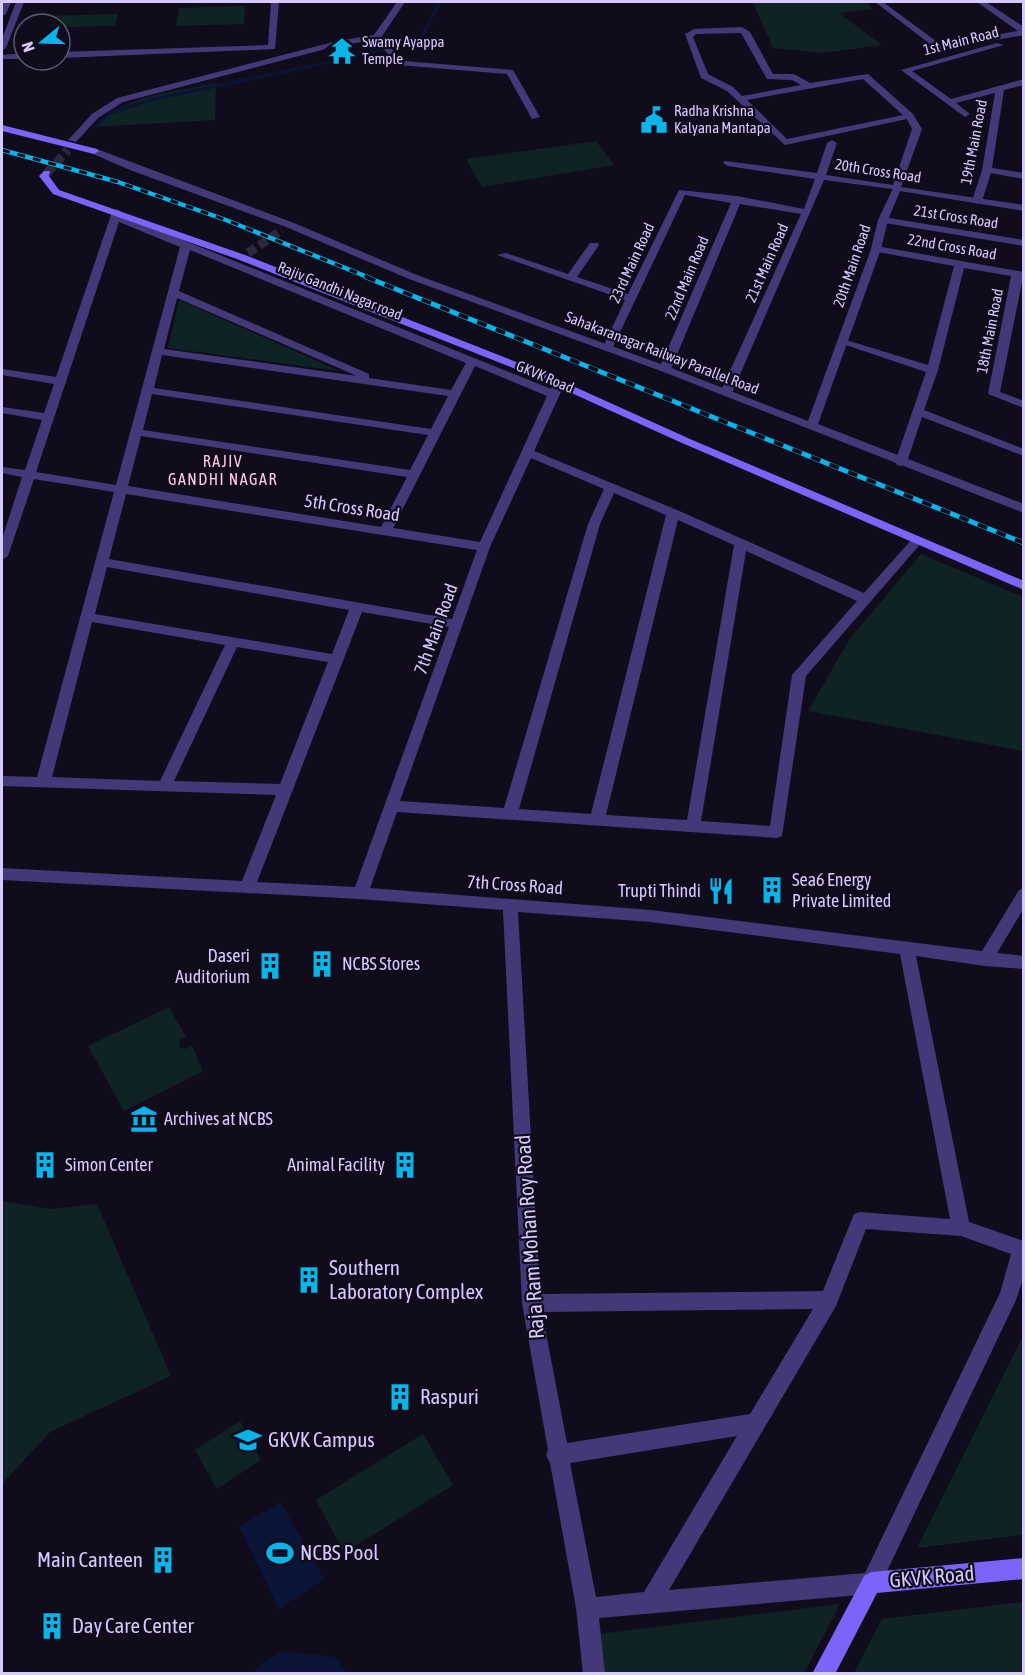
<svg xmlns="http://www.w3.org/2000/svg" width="1025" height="1675" font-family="'Asap Condensed',sans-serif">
	<rect width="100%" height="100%" fill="#110c1c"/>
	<g fill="#0f2325">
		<polygon points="753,2 866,2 873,9 839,13 882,45 823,53 773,48"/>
		<polygon points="245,6 244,24 176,26 179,8"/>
		<polygon points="118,14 115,26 60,27 60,24 39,24 41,16"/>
		<path d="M 216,83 L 215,120 L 93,127 C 124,95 174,92 216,83 Z"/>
		<polygon points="596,141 614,165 482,187 466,159"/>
		<polygon points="179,300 340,371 168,348"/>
		<polygon points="921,554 1023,597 1023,751 808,711 849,640"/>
		<polygon points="169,1007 186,1037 180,1039 179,1047 186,1049 192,1046 203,1071 124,1111 88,1046"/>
		<polygon points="2,1201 50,1209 97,1204 171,1376 50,1432 2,1484"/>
		<polygon points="1023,1336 1023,1535 917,1548"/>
		<polygon points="240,1421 261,1460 217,1489 195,1450"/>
		<polygon points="423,1434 453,1485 344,1553 316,1500"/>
		<polygon points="1023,1602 1023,1673 854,1673 882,1619"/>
		<polygon points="840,1604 804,1673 603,1673 599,1634"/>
	</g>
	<g fill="#0a1436">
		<polygon points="281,1502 324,1579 279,1609 239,1526"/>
		<polygon points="282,1651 335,1657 348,1673 252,1673 260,1665"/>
	</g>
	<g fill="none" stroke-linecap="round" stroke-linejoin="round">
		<polyline stroke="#0a1436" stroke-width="3" points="97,125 110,113 150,100 354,57 421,38 440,2"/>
		<polyline stroke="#2e283e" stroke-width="9" stroke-dasharray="9 4.5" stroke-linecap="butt" points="248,253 282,230"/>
		<polyline stroke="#2e283e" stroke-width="9" stroke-dasharray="9 4.5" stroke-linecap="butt" points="47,173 68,150"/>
		<g fill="#433979" fill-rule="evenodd">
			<polygon points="3,2 11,2 6,14 2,16"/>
			<polygon points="16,2 24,2 6,48 2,50 2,39"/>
			<polygon points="271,2 279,2 275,49 60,58 60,52 268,45"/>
			<polygon points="875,2 883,2 940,44 1018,31 977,2 986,2 1024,27 1024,35 938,50"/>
			<path d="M 742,27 L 750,32 L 773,74 L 794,74 L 810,83 L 868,74 L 913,114 L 922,129 L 900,190 L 824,180 L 732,393 L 726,396 L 720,393 L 801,214 L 740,204 L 671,369 L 665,372 L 659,369 L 731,203 L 685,195 L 613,347 L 608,350 L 603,347 L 625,300 L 497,255 L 506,253 L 568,274 L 590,243 L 598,243 L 599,245 L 577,277 L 628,294 L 679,190 L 737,196 L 804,209 L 815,179 L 728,166 L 723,163 L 725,161 L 817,173 L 827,143 L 832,140 L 837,143 L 826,175 L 893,185 L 912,129 L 907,119 L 785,145 L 727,91 L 701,78 L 685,34 L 694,29 ZM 741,33 L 767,79 L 792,80 L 801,85 L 742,96 L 733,87 L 708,74 L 693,37 L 696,34 ZM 863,79 L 903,115 L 787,139 L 747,100 Z"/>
			<polygon points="377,34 404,61 513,70 540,117 532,119 507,74 398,65 373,37"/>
			<polygon points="997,43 1004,45 912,71 951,99 1024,79 1024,85 1004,90 992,168 1024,173 1024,179 991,173 982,201 977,204 972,201 982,170 995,93 956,103 970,114 965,117 901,70"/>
			<polygon points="24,53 24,59 2,59 2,55"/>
			<path d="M 117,209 L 122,212 L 121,215 L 551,389 L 555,381 L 563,381 L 565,383 L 534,451 L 677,510 L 864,593 L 913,538 L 917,537 L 923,541 L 806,676 L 782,836 L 777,838 L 397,812 L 370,888 L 651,910 L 982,951 L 1019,890 L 1024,888 L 1024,908 L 997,953 L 1024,956 L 1024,969 L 985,966 L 916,956 L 969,1222 L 1024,1241 L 1024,1276 L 1016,1300 L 878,1590 L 871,1594 L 599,1618 L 605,1674 L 583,1674 L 576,1608 L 550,1463 L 546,1455 L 548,1450 L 522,1303 L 503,910 L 360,899 L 2,880 L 2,868 L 242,881 L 276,795 L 2,786 L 2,776 L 37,777 L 114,492 L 34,479 L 8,556 L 2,560 L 2,539 L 22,477 L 2,473 L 2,467 L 25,470 L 42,420 L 2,413 L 2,407 L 44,413 L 54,384 L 2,375 L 2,369 L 56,377 L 112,212 ZM 119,222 L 180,247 L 116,485 L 36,472 ZM 190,250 L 466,363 L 451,390 L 369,378 L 369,374 L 179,291 ZM 177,298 L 357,376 L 164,349 ZM 162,355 L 448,396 L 431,429 L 154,388 ZM 475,366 L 547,396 L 480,542 L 393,528 ZM 152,394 L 428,435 L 410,470 L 143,430 ZM 141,436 L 407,477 L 381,527 L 128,486 ZM 531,458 L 604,489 L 588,524 L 504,808 L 400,801 L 490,547 ZM 614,493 L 666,515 L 591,814 L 519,809 L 600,524 ZM 126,494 L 477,550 L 452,619 L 109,559 ZM 678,520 L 734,545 L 687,820 L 606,815 ZM 746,551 L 857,601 L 792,675 L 770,826 L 701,821 ZM 107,567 L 349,610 L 332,654 L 95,614 ZM 362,612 L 449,627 L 355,887 L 257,882 ZM 92,622 L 225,645 L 160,781 L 52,777 ZM 237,647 L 328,662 L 280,784 L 174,781 ZM 518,912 L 651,922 L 900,954 L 950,1219 L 860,1212 L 854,1214 L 823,1291 L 540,1294 ZM 866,1229 L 961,1236 L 1011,1254 L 1000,1293 L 865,1573 L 669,1590 L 836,1306 ZM 813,1309 L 750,1414 L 567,1443 L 542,1312 ZM 737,1436 L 644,1592 L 596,1597 L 570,1463 Z"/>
			<polygon points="883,217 1024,240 1024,246 879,222 878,220"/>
			<polygon points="876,246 1024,272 1000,392 1024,401 1024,408 988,394 1011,276 964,268 938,370 924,410 1024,449 1024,456 922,417 907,462 901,466 897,465 895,462 926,372 837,342 846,340 928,365 954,266 872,251 872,247"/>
		</g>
		<g fill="#433979" fill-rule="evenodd">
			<polygon points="397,2 405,2 380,39 337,46 123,102 98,118 76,142 68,140 92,114 117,98 337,41 374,35"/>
			<polygon points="94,148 294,223 417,275 669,367 808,421 871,249 878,220 894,186 1024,205 1024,211 900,191 888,220 881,249 818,424 1024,504 1024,513 661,371 409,279 286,227 130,170 91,153 89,151"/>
		</g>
		<g fill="#7b64f9" fill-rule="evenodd">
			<polygon points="2,125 97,149 99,151 94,154 2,131"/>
			<polygon points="44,171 50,171 49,176 59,190 245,255 544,373 690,439 1024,581 1024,590 682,443 536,377 237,259 53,194 39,176"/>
			<polygon points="1024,1558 1024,1579 877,1593 835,1674 812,1674 864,1576 871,1572"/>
		</g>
		<defs>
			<polyline id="rail-far1" points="2,150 118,182 226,220 370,278"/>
			<polyline id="rail" points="366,277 1024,543"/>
		</defs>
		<use href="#rail-far1" stroke="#09b5e8" stroke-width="4.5"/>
		<use href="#rail" stroke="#09b5e8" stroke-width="5"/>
		<use href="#rail-far1" stroke="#110c1c" stroke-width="3" stroke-dasharray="8" stroke-linecap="butt"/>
		<use href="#rail" stroke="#110c1c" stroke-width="4" stroke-dasharray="10" stroke-linecap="butt"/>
	</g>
	<defs>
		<symbol id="temple-bare" viewBox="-9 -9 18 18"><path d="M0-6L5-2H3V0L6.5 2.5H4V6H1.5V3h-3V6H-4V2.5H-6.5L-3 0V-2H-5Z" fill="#09b5e8" stroke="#110c1c" stroke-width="2.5" paint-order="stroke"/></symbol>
		<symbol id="civic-bare" viewBox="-9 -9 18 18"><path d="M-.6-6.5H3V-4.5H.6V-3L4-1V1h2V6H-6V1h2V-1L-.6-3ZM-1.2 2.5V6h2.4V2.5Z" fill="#09b5e8" stroke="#110c1c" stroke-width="2.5" paint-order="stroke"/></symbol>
		<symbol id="building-bare" viewBox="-9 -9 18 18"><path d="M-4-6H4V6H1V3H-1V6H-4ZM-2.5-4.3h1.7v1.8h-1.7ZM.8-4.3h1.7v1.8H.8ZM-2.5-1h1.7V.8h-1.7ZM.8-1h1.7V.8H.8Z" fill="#09b5e8" stroke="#110c1c" stroke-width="2.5" paint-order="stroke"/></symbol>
		<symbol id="restaurant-bare" viewBox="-9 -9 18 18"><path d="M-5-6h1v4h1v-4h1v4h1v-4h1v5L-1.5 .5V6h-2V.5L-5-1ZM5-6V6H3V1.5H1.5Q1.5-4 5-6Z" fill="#09b5e8" stroke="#110c1c" stroke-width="2.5" paint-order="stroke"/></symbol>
		<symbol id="museum-bare" viewBox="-9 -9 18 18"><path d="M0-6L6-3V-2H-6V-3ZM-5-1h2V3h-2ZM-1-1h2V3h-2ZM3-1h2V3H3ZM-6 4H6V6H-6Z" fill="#09b5e8" stroke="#110c1c" stroke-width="2.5" paint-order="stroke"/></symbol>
		<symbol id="university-bare" viewBox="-9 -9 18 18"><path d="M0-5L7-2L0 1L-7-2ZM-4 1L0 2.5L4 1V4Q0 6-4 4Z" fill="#09b5e8" stroke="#110c1c" stroke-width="2.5" paint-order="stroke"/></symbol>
		<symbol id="stadium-bare" viewBox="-9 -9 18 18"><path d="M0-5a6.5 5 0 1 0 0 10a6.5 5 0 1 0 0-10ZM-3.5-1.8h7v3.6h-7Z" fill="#09b5e8" stroke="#110c1c" stroke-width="2.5" paint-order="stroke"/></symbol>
	</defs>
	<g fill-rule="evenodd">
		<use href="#temple-bare" x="323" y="32" width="38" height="38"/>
		<use href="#civic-bare" x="635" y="101" width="38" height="38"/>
		<use href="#building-bare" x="753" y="871" width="38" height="38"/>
		<use href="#restaurant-bare" x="702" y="872" width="38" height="38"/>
		<use href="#building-bare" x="303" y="945" width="38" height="38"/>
		<use href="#building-bare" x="251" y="947" width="38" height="38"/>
		<use href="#museum-bare" x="125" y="1100" width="38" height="38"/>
		<use href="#building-bare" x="26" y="1146" width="38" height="38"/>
		<use href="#building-bare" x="386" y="1146" width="38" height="38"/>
		<use href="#building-bare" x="290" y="1261" width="38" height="38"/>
		<use href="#building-bare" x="381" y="1378" width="38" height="38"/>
		<use href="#university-bare" x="229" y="1421" width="38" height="38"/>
		<use href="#stadium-bare" x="261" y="1534" width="38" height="38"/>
		<use href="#building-bare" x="144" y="1541" width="38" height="38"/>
		<use href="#building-bare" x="33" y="1607" width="38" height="38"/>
	</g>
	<g text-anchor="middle" stroke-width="4.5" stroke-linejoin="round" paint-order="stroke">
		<g font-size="15" fill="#d5c9fd" stroke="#110c1c">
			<text transform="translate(961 41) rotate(-14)" y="5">1st Main Road</text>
			<text transform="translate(974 142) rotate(-79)" y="5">19th Main Road</text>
			<text transform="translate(878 171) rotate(9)" y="5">20th Cross Road</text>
			<text transform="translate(956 217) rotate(9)" y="5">21st Cross Road</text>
			<text transform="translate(952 247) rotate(10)" y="5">22nd Cross Road</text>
			<text transform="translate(632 263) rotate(-65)" y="5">23rd Main Road</text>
			<text transform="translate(767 263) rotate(-66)" y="5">21st Main Road</text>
			<text transform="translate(852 266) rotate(-71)" y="5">20th Main Road</text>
			<text transform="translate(687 278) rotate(-67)" y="5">22nd Main Road</text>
			<text transform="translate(340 291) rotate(22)" y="5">Rajiv Gandhi Nagar road</text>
			<text transform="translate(990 331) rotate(-79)" y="5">18th Main Road</text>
			<text transform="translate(662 353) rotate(21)" y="5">Sahakaranagar Railway Parallel Road</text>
			<text transform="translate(545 377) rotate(23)" y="5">GKVK Road</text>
		</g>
		<g font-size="15" fill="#d5c9fd" stroke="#110c1c" text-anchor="start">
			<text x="362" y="47">Swamy Ayappa<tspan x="362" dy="17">Temple</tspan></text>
			<text x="674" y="116">Radha Krishna<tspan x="674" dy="17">Kalyana Mantapa</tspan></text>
		</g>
		<g font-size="16" letter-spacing="1.5" fill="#fdcbe4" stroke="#110c1c">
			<text x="223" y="467">RAJIV<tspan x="223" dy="18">GANDHI NAGAR</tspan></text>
		</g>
		<g font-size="18" fill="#d5c9fd" stroke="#110c1c">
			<text transform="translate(352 508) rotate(9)" y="6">5th Cross Road</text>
			<text transform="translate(436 629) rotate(-70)" y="6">7th Main Road</text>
			<text transform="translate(515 885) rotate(4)" y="6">7th Cross Road</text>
		</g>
		<g font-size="18" fill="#d5c9fd" stroke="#110c1c" text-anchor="start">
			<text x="792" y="886">Sea6 Energy<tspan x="792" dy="21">Private Limited</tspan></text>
			<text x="701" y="897" text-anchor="end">Trupti Thindi</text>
			<text x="250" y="962" text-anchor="end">Daseri<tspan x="250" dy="21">Auditorium</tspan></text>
			<text x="342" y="970">NCBS Stores</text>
			<text x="164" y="1125">Archives at NCBS</text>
			<text x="65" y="1171">Simon Center</text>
			<text x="385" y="1171" text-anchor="end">Animal Facility</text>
		</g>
		<g font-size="21" fill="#d5c9fd" stroke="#110c1c">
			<text transform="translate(530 1237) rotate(-94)" y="7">Raja Ram Mohan Roy Road</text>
			<text transform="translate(932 1577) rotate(-5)" y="7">GKVK Road</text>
		</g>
		<g font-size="21" fill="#d5c9fd" stroke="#110c1c" text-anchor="start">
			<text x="329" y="1275">Southern<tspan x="329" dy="24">Laboratory Complex</tspan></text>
			<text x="420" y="1404">Raspuri</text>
			<text x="268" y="1447">GKVK Campus</text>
			<text x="300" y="1560">NCBS Pool</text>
			<text x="143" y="1567" text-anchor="end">Main Canteen</text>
			<text x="72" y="1633">Day Care Center</text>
		</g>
	</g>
	<rect width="1025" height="1675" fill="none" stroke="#d5c9fd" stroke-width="6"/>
	<g transform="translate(42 42) rotate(251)"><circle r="28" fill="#110c1c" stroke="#5f5876" stroke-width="1.5"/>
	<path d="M0-4.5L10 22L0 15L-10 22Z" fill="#09b5e8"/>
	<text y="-9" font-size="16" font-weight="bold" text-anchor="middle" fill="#d5c9fd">N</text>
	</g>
</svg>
